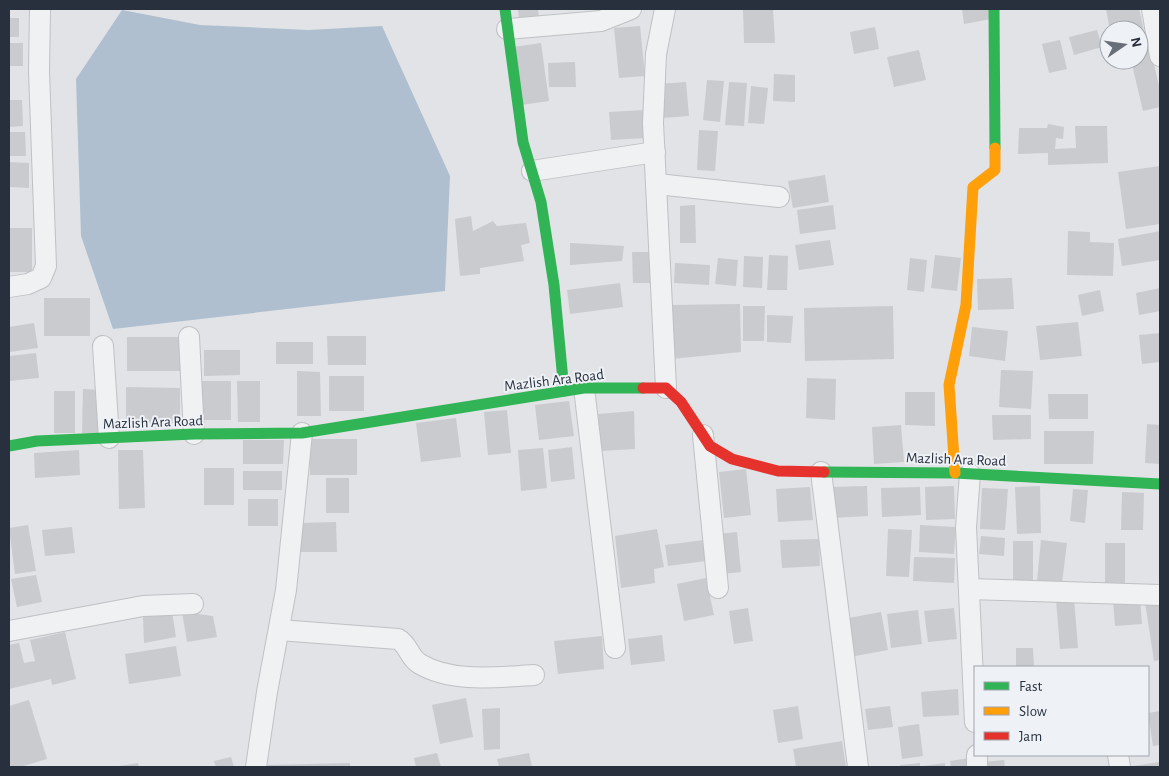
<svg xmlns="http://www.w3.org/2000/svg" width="1169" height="776" font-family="'Alegreya Sans',sans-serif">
	<rect width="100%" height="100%" fill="#e1e3e6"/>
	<polygon fill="#afbfd0" points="122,10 200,25 308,30 382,26 450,176 445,291 113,329 81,236 76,79"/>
	<g fill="#c9cbce">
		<polygon points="518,9 538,9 539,18 519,18"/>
		<polygon points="743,9 773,9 775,43 744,43"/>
		<polygon points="962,9 989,9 991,19 964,24"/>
		<polygon points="1106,9 1139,9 1145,36 1139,37 1139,30 1110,30"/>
		<rect x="9" y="18" width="10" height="19"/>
		<polygon points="640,26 645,76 619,78 614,28"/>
		<polygon points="875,27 879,49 854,54 850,32"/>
		<polygon points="1097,30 1102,47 1074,55 1069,37"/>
		<polygon points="1060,40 1067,69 1049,73 1042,44"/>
		<rect x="9" y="43" width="14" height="23"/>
		<polygon points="541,43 549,101 521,105 513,47"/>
		<polygon points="1149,44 1160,90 1160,107 1143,111 1131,60 1139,60 1139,47"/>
		<polygon points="919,50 926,80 894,87 887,57"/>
		<polygon points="575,62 576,87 549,87 548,63"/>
		<polygon points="774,74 795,75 795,102 773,101"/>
		<polygon points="707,80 724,81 720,122 703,120"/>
		<polygon points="686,82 689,116 662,118 659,84"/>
		<polygon points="729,82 747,83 744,126 725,125"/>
		<polygon points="751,86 768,88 764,124 748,123"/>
		<polygon points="9,100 22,100 23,126 9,127"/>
		<polygon points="645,110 647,138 611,140 609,112"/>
		<polygon points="1048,124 1064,127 1063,139 1056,138 1055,149 1076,148 1075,126 1107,126 1108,163 1048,165 1048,153 1018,154 1019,128 1047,128"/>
		<polygon points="699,130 718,131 715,171 697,170"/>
		<polygon points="9,132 25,132 26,156 9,156"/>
		<polygon points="9,162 29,163 29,188 9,187"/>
		<polygon points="1160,166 1160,224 1126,229 1118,172"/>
		<polygon points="825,175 829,202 793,208 788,181"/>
		<polygon points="695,205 696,243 680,243 680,206"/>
		<polygon points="833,205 836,229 800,234 797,210"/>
		<polygon points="471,216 473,231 493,221 497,226 526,223 530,243 521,245 524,261 480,268 480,274 460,276 455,219"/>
		<rect x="9" y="228" width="23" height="44"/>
		<polygon points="1068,231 1090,232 1090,242 1114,243 1113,276 1067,275"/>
		<polygon points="1160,231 1160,260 1122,266 1118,239"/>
		<polygon points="830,240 834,265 799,270 795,245"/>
		<polygon points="570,243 624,246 622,261 570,265"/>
		<polygon points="632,252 655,252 657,283 633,283"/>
		<polygon points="769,255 788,256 787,290 767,290"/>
		<polygon points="935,255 961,258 957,291 931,288"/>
		<polygon points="744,256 763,257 762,288 743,287"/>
		<polygon points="718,258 738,260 736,286 715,284"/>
		<polygon points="910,258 927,260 924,292 907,290"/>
		<polygon points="675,263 710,265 709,285 674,283"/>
		<polygon points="1012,278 1014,309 978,310 977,279"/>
		<polygon points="620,283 623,307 570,314 567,290"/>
		<polygon points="1160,288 1160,311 1139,315 1136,293"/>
		<polygon points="1100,290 1104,311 1082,316 1078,295"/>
		<rect x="44" y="298" width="46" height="38"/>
		<polygon points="740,304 741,352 671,359 671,305"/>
		<polygon points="743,306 765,306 764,341 743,341"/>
		<polygon points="893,306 894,359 805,361 804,308"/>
		<polygon points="767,315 793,316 791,343 767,342"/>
		<polygon points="1078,322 1082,356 1040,360 1036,326"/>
		<polygon points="34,323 38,348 9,352 9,327"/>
		<polygon points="972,327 1008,331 1005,361 969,356"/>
		<polygon points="1160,333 1160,362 1142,364 1139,335"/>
		<polygon points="327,336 366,336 366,365 328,365"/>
		<rect x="127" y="337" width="54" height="34"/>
		<rect x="276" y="342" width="37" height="22"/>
		<polygon points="204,350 240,350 240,375 204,376"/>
		<polygon points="36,353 39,378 9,381 9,356"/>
		<polygon points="1001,370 1033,371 1031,409 999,407"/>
		<polygon points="297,371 320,372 321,416 297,416"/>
		<rect x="329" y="376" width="35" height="35"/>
		<polygon points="807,378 836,379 835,420 806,418"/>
		<rect x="202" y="381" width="29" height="39"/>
		<polygon points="237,381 260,381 260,422 238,422"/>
		<polygon points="126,387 180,388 180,423 126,423"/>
		<polygon points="83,389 104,390 103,434 82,433"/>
		<rect x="54" y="391" width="21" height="42"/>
		<polygon points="905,392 935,392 935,426 905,425"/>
		<polygon points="1048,394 1088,394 1088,419 1049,419"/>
		<polygon points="569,401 574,436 539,440 535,405"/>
		<polygon points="507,410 511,453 488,455 484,412"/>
		<polygon points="634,411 635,449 601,451 598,414"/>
		<polygon points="992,415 1031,415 1031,439 993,440"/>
		<polygon points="456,418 461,457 421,462 416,423"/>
		<polygon points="1147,424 1160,425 1160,464 1145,463"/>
		<polygon points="901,425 904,462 874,464 872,427"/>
		<polygon points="1044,431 1094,431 1093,464 1044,464"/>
		<rect x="310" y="439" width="47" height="36"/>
		<polygon points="243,440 284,440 283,464 243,464"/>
		<polygon points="572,447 575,479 551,482 548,450"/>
		<polygon points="543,448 547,488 521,491 518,450"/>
		<polygon points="79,450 80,475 35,478 34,453"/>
		<polygon points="118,450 143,450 145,508 119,509"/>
		<rect x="204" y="468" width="30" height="37"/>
		<polygon points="746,469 751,515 724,518 719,472"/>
		<rect x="243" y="471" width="39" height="19"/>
		<rect x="326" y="478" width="23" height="35"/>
		<polygon points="867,486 868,516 832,518 831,487"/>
		<polygon points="954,486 955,519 926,520 925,487"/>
		<polygon points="1040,486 1041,533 1017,534 1015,487"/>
		<polygon points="810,487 813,520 778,522 776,489"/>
		<polygon points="920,487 921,515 882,517 881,488"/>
		<polygon points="982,488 1008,489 1005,530 980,529"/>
		<polygon points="1073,489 1088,490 1085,523 1070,521"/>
		<polygon points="1122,492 1144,493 1143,530 1121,530"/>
		<rect x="248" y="499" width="30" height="27"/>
		<polygon points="336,522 337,552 300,552 300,523"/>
		<polygon points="28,525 36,571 15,574 9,528"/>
		<polygon points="920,525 956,527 954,554 919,552"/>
		<polygon points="72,527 75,553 45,556 42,530"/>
		<polygon points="657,529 664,567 654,569 655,583 621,588 615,536"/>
		<polygon points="888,529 912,530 909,577 886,576"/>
		<polygon points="737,532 741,572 722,574 718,534"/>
		<polygon points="981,536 1005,538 1004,556 979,554"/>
		<polygon points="819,539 820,566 782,568 780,540"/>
		<polygon points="704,540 706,561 668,566 665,545"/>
		<polygon points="1041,540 1067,543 1062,583 1037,581"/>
		<rect x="1013" y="541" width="20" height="42"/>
		<polygon points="1105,543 1125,543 1125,584 1105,587"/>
		<polygon points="914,557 955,558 954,583 913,581"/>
		<polygon points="36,575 42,602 17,607 11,579"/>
		<polygon points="706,578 714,615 684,621 677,584"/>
		<polygon points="1074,598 1078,648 1060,649 1056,600"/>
		<polygon points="1140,598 1142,624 1115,626 1113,600"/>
		<polygon points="1145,602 1160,603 1160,660 1154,661"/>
		<polygon points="748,608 753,641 734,644 729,611"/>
		<polygon points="954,608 957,639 928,642 924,611"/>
		<polygon points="918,610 922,644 891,648 887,614"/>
		<polygon points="172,612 176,637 144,643 143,617"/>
		<polygon points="182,612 213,616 217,637 187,642"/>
		<polygon points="881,612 888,650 850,657 843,619"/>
		<polygon points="65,632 76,679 52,685 51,679 9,689 9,645 19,643 24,663 35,661 30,640"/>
		<polygon points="662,635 665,661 631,665 628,639"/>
		<polygon points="602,636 604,669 558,674 554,641"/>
		<polygon points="176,646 181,676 129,684 125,654"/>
		<polygon points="1016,648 1033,648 1034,667 1016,667"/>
		<polygon points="958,689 959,715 923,717 921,692"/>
		<polygon points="466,698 473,737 440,744 432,705"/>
		<polygon points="29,700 47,759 20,767 9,767 9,706"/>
		<polygon points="798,706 803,739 778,743 773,710"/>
		<polygon points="890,706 893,727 868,730 865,709"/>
		<polygon points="500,708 500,749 484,750 482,709"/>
		<polygon points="1160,711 1160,745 1153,746 1148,713"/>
		<polygon points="919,724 923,756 902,759 898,727"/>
		<polygon points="842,741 846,767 796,767 793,749"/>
		<polygon points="437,753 441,767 416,767 414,758"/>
		<polygon points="529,753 532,767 499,767 497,759"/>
		<polygon points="231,757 234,767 216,767 214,761"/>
		<polygon points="970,758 971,767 951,767 950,761"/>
		<polygon points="1004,760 1005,767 982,767 982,762"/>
		<polygon points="1160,762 1160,767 1133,767 1133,766"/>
		<polygon points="138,763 139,767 119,767 119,766"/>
		<polygon points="350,763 350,767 264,767 264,765"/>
		<polygon points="920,763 920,767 900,767 900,765"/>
		<polygon points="945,763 945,767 923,767 923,766"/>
	</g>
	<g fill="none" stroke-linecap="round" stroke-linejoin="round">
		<defs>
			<g id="street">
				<polyline points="665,9 656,54 653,123 666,388"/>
				<polyline points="1152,9 1160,56"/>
				<polyline points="507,29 601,21 631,9"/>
				<polyline points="532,171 655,152"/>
				<polyline points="657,184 779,197"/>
				<polyline points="9,287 28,284 41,278 46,266 39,71 40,9"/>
				<polyline points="189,337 194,434"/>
				<polyline points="103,346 109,438"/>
				<polyline points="584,388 615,648"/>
				<polyline points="703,435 718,588"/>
				<polyline points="821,472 858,767"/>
				<polyline points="970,474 966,527 975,722"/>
				<polyline points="969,589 1160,595"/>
				<path d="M 279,630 L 398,639 C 409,645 409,658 420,664 C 452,683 498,677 534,675"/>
				<polyline points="9,631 143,606 193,604"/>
				<polyline points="977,755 977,767"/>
				<polyline points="1118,755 1120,767"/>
				<polyline points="256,767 267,692 286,590 302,433"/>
			</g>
		</defs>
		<use href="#street" stroke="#bfc1c4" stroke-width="22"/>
		<use href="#street" stroke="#f0f1f2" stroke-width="20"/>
		<g stroke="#30b455" stroke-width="11">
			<polyline points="505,9 523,142 541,202 554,285 564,391"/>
			<polyline points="994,9 995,148"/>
			<polyline points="9,446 37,441 194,434 302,433 584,388 643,388"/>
			<polyline points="824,472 955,473 1160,484"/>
		</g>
		<polyline stroke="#ff9f0a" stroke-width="11" points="955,473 949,385 966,305 973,187 995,170 995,148"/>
		<polyline stroke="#e5322d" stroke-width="11" points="643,388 666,388 681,402 710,446 732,459 778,471 824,472"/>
	</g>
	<g text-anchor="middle" stroke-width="4" stroke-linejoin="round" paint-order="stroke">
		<g font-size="15" fill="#28303e" stroke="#eef1f5">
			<text transform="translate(554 380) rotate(-7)" y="5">Mazlish Ara Road</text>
			<text transform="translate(153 422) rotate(-2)" y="5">Mazlish Ara Road</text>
			<text transform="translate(956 459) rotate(2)" y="5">Mazlish Ara Road</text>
		</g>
	</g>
	<rect width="1169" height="776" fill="none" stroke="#28303e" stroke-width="20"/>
	<rect x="974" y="666" width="175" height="90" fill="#eef1f5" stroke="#9fa4ac"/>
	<rect x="984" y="682" width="25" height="8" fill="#30b455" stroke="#9fa4ac"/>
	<text x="1019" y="691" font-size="15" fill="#28303e">Fast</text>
	<rect x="984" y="707" width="25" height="8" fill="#ff9f0a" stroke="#9fa4ac"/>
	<text x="1019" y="716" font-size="15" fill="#28303e">Slow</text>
	<rect x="984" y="732" width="25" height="8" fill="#e5322d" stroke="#9fa4ac"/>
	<text x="1019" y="741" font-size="15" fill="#28303e">Jam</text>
	<g transform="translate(1124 45) rotate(77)"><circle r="24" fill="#eef1f5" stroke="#9fa4ac"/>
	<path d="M0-4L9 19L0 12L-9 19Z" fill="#696f79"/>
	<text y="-8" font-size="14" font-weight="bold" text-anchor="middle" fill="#28303e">N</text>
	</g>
</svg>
